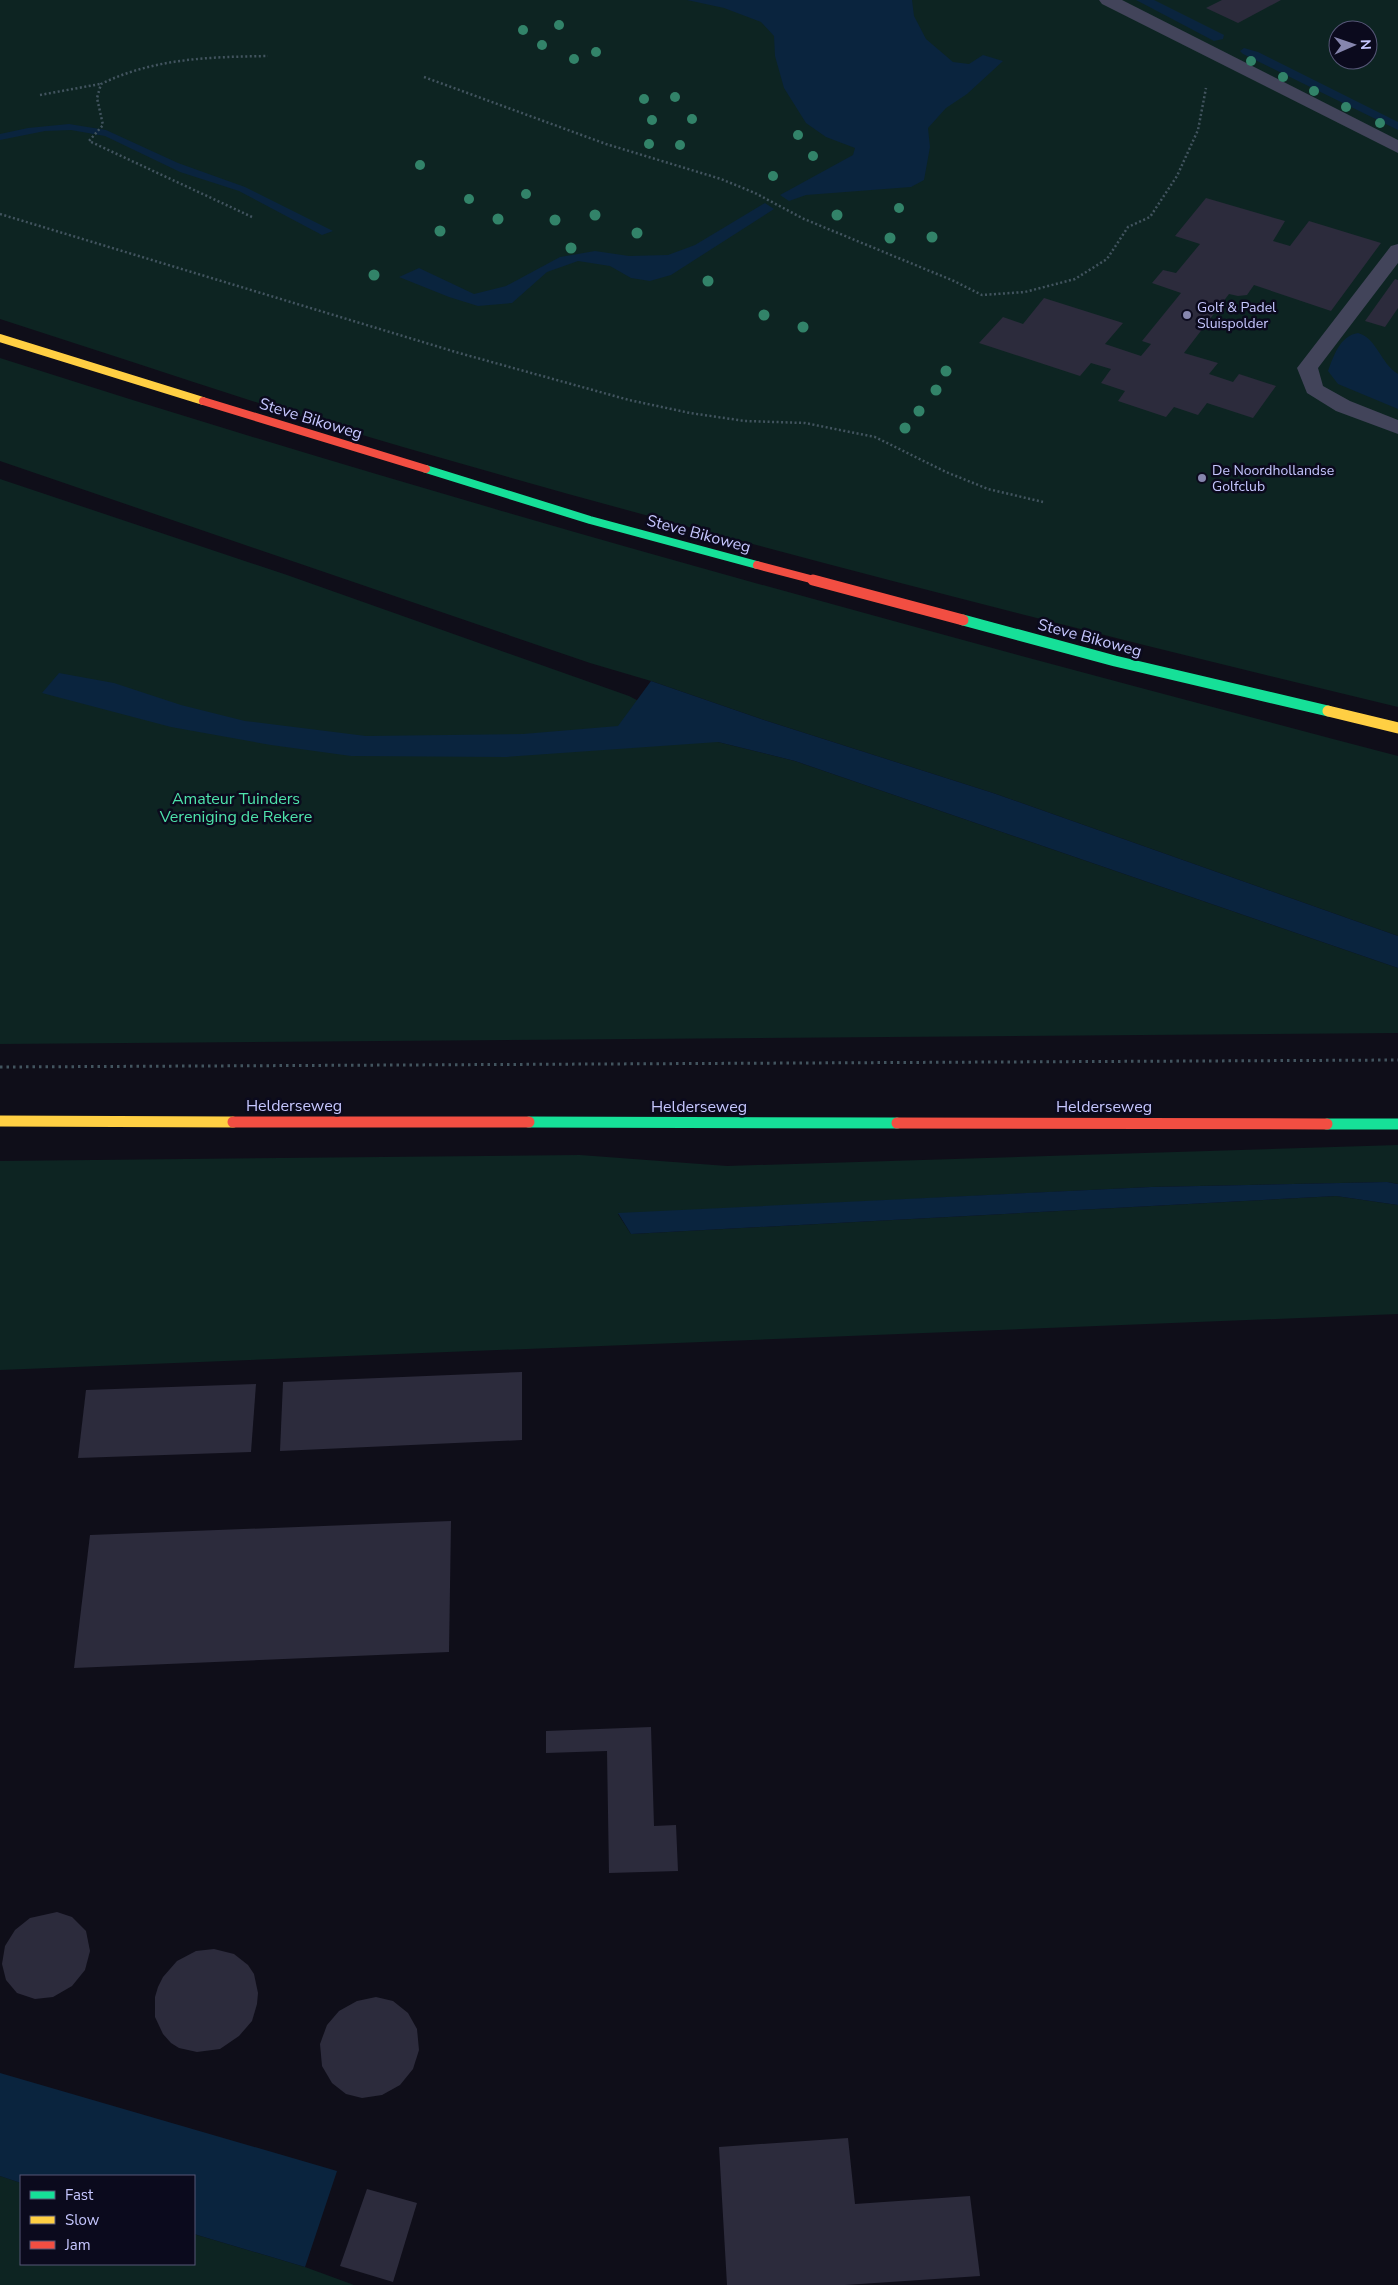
<svg xmlns="http://www.w3.org/2000/svg" width="1398" height="2285" font-family="'Nunito Sans',sans-serif">
	<rect width="100%" height="100%" fill="#0f0e19"/>
	<g fill="#0d2422" fill-rule="evenodd">
		<path d="M 0,0 L 1398,0 L 1398,707 C 1065,627 732,542 403,447 C 268,408 134,362 0,319 ZM 1338,30 L 1368,30 L 1368,60 L 1338,60 Z"/>
		<path d="M 0,358 C 461,506 929,633 1398,756 L 1398,936 L 993,793 L 764,720 L 651,681 L 590,663 L 0,461 Z"/>
		<polygon points="0,479 287,575 629,696 718,742 795,761 1398,968 1398,1033 0,1044"/>
		<polygon points="1398,1145 1398,1184 1387,1182 1151,1187 618,1214 631,1234 1336,1196 1398,1205 1398,1314 0,1370 0,1161 580,1155 727,1166"/>
		<polygon points="0,2176 21,2183 21,2264 194,2264 194,2234 305,2267 354,2285 0,2285"/>
	</g>
	<g fill="#0a243e">
		<polygon points="687,0 912,0 914,16 926,39 953,62 969,64 983,55 1003,61 967,94 946,108 928,128 930,147 924,180 911,187 806,195 789,201 780,195 853,155 855,148 826,137 806,123 784,88 775,56 774,36 761,22 724,8"/>
		<polygon points="1136,0 1154,0 1224,35 1223,39 1214,41"/>
		<polygon points="1244,48 1258,52 1398,122 1398,130 1243,54 1240,51"/>
		<polygon points="69,124 106,130 178,163 245,187 333,231 322,235 239,191 180,172 105,136 71,130 45,131 0,140 0,134 28,128"/>
		<polygon points="765,203 774,209 671,275 650,281 631,278 610,266 578,261 547,272 512,303 478,306 449,297 399,277 419,268 474,294 506,286 560,257 595,251 629,256 668,255 695,245"/>
		<path d="M 1358,333 C 1377,338 1380,363 1398,374 L 1398,409 L 1338,384 L 1328,371 C 1334,355 1340,336 1358,333 Z"/>
		<polygon points="59,673 114,683 181,705 245,721 366,736 523,734 618,726 651,681 764,720 993,793 1398,936 1398,968 795,761 718,742 506,757 351,756 271,745 171,727 42,693"/>
		<polygon points="1387,1182 1398,1184 1398,1205 1336,1196 631,1234 618,1213 1151,1187"/>
		<polygon points="0,2073 337,2171 305,2267 194,2234 194,2176 21,2176 21,2183 0,2176"/>
	</g>
	<g fill="#2c2b3c">
		<polygon points="1222,0 1281,0 1238,23 1206,8"/>
		<polygon points="1206,198 1285,221 1273,241 1290,246 1309,221 1381,243 1331,311 1254,285 1247,295 1238,296 1229,294 1184,353 1218,363 1209,374 1233,382 1239,374 1276,386 1253,418 1207,403 1198,415 1174,407 1166,417 1118,401 1125,391 1101,383 1111,369 1091,363 1080,376 979,343 1003,317 1023,324 1044,298 1123,323 1105,344 1141,356 1151,344 1142,341 1181,293 1152,283 1163,270 1176,273 1200,244 1175,236"/>
		<polygon points="1395,279 1398,280 1398,308 1385,327 1365,321"/>
		<polygon points="522,1372 522,1440 280,1451 283,1382"/>
		<polygon points="256,1384 251,1452 78,1458 86,1390"/>
		<polygon points="451,1521 449,1652 74,1668 90,1535"/>
		<polygon points="651,1727 654,1826 676,1825 678,1871 609,1873 607,1751 546,1753 546,1731"/>
		<polygon points="57,1912 72,1917 86,1931 90,1951 85,1970 72,1986 53,1997 35,1999 17,1993 6,1980 2,1964 5,1946 15,1930 30,1918"/>
		<polygon points="214,1949 234,1954 248,1965 254,1974 258,1993 257,2004 252,2021 239,2036 220,2049 197,2052 179,2048 171,2043 163,2034 155,2017 155,1997 158,1987 163,1977 177,1961 196,1951"/>
		<polygon points="376,1997 393,2001 408,2013 417,2029 419,2050 413,2069 400,2085 382,2095 362,2098 346,2094 332,2083 322,2066 320,2044 327,2025 339,2011 357,2001"/>
		<polygon points="848,2138 855,2204 970,2196 980,2276 845,2285 727,2285 719,2147"/>
		<polygon points="367,2189 417,2203 393,2282 340,2266"/>
	</g>
	<g fill="none" stroke-linecap="round" stroke-linejoin="round">
		<g stroke="#42545f" stroke-width="2.5" stroke-dasharray="2 2.5" stroke-linecap="butt">
			<polyline points="424,77 606,144 721,179 755,193 804,219 954,281 982,295 1025,292 1075,279 1107,259 1128,227 1150,217 1177,176 1198,130 1206,88"/>
			<polyline points="40,95 100,84"/>
			<polyline points="0,214 459,353 629,400 690,413 745,421 805,423 875,437 946,472 988,489 1043,502"/>
			<path d="M 252,217 L 89,141 L 103,125 L 97,98 L 101,84 C 154,58 210,57 268,56"/>
		</g>
		<polyline stroke="#42545f" stroke-width="3" stroke-dasharray="2.5 4" stroke-linecap="butt" points="0,1067 1398,1060"/>
		<g fill="#42445a" fill-rule="evenodd">
			<polygon points="1099,0 1122,0 1398,140 1398,153 1102,4"/>
			<polygon points="1398,244 1398,263 1318,368 1323,386 1350,401 1398,420 1398,434 1336,411 1307,393 1297,368 1391,246"/>
		</g>
		<polyline stroke="#16e098" stroke-width="8" points="426,469 590,520 757,565"/>
		<g stroke="#16e098" stroke-width="11">
			<polyline points="963,620 1115,661 1328,711"/>
			<polyline points="529,1122 897,1123"/>
			<polyline points="1327,1124 1398,1124"/>
		</g>
		<polyline stroke="#ffcf43" stroke-width="8" points="0,338 203,401"/>
		<g stroke="#ffcf43" stroke-width="11">
			<polyline points="1328,711 1398,728"/>
			<polyline points="0,1121 233,1122"/>
		</g>
		<g stroke="#f24e42" stroke-width="8">
			<polyline points="203,401 426,469"/>
			<polyline points="757,565 818,581"/>
		</g>
		<g stroke="#f24e42" stroke-width="11">
			<polyline points="813,580 963,620"/>
			<polyline points="233,1122 529,1122"/>
			<polyline points="897,1123 1327,1124"/>
		</g>
	</g>
	<g fill="#328369">
		<circle cx="559" cy="25" r="5"/>
		<circle cx="523" cy="30" r="5"/>
		<circle cx="542" cy="45" r="5"/>
		<circle cx="596" cy="52" r="5"/>
		<circle cx="574" cy="59" r="5"/>
		<circle cx="1251" cy="61" r="5"/>
		<circle cx="1283" cy="77" r="5"/>
		<circle cx="1314" cy="91" r="5"/>
		<circle cx="675" cy="97" r="5"/>
		<circle cx="644" cy="99" r="5"/>
		<circle cx="1346" cy="107" r="5"/>
		<circle cx="692" cy="119" r="5"/>
		<circle cx="652" cy="120" r="5"/>
		<circle cx="1380" cy="123" r="5"/>
		<circle cx="798" cy="135" r="5"/>
		<circle cx="649" cy="144" r="5"/>
		<circle cx="680" cy="145" r="5"/>
		<circle cx="813" cy="156" r="5"/>
		<circle cx="420" cy="165" r="5"/>
		<circle cx="773" cy="176" r="5"/>
		<circle cx="526" cy="194" r="5"/>
		<circle cx="469" cy="199" r="5"/>
		<circle cx="899" cy="208" r="5"/>
		<circle cx="595" cy="215" r="5.5"/>
		<circle cx="837" cy="215" r="5.5"/>
		<circle cx="498" cy="219" r="5.5"/>
		<circle cx="555" cy="220" r="5.5"/>
		<circle cx="440" cy="231" r="5.5"/>
		<circle cx="637" cy="233" r="5.5"/>
		<circle cx="932" cy="237" r="5.5"/>
		<circle cx="890" cy="238" r="5.5"/>
		<circle cx="571" cy="248" r="5.5"/>
		<circle cx="374" cy="275" r="5.5"/>
		<circle cx="708" cy="281" r="5.5"/>
		<circle cx="764" cy="315" r="5.5"/>
		<circle cx="803" cy="327" r="5.5"/>
		<circle cx="946" cy="371" r="5.5"/>
		<circle cx="936" cy="390" r="5.5"/>
		<circle cx="919" cy="411" r="5.5"/>
		<circle cx="905" cy="428" r="5.5"/>
	</g>
	<g fill="#8686ae" stroke="#0b0a1d" stroke-width="2">
		<circle cx="1187" cy="315" r="5"/>
		<circle cx="1202" cy="478" r="5"/>
	</g>
	<g text-anchor="middle" stroke-width="5" stroke-linejoin="round" paint-order="stroke">
		<g font-size="14" fill="#c6c7ff" stroke="#0b0a1d" text-anchor="start">
			<text x="1197" y="312">Golf &amp; Padel<tspan x="1197" dy="16">Sluispolder</tspan></text>
			<text x="1212" y="475">De Noordhollandse<tspan x="1212" dy="16">Golfclub</tspan></text>
		</g>
		<g font-size="16" fill="#c6c7ff" stroke="#0b0a1d">
			<text transform="translate(311 418) rotate(17)" y="6">Steve Bikoweg</text>
			<text transform="translate(699 533) rotate(15)" y="6">Steve Bikoweg</text>
			<text transform="translate(1090 637) rotate(15)" y="6">Steve Bikoweg</text>
			<text x="294" y="1111">Helderseweg</text>
			<text x="699" y="1112">Helderseweg</text>
			<text x="1104" y="1112">Helderseweg</text>
		</g>
		<g font-size="16" fill="#4ee3ab" stroke="#0b0a1d">
			<text x="236" y="804">Amateur Tuinders<tspan x="236" dy="18">Vereniging de Rekere</tspan></text>
		</g>
	</g>
	<rect x="20" y="2175" width="175" height="90" fill="#0b0a1d" stroke="#565677"/>
	<rect x="30" y="2191" width="25" height="8" fill="#16e098" stroke="#565677"/>
	<text x="65" y="2200" font-size="15" fill="#c6c7ff">Fast</text>
	<rect x="30" y="2216" width="25" height="8" fill="#ffcf43" stroke="#565677"/>
	<text x="65" y="2225" font-size="15" fill="#c6c7ff">Slow</text>
	<rect x="30" y="2241" width="25" height="8" fill="#f24e42" stroke="#565677"/>
	<text x="65" y="2250" font-size="15" fill="#c6c7ff">Jam</text>
	<g transform="translate(1353 45) rotate(88)"><circle r="24" fill="#0b0a1d" stroke="#565677"/>
	<path d="M0-4L9 19L0 12L-9 19Z" fill="#8686ae"/>
	<text y="-8" font-size="14" font-weight="bold" text-anchor="middle" fill="#c6c7ff">N</text>
	</g>
</svg>
